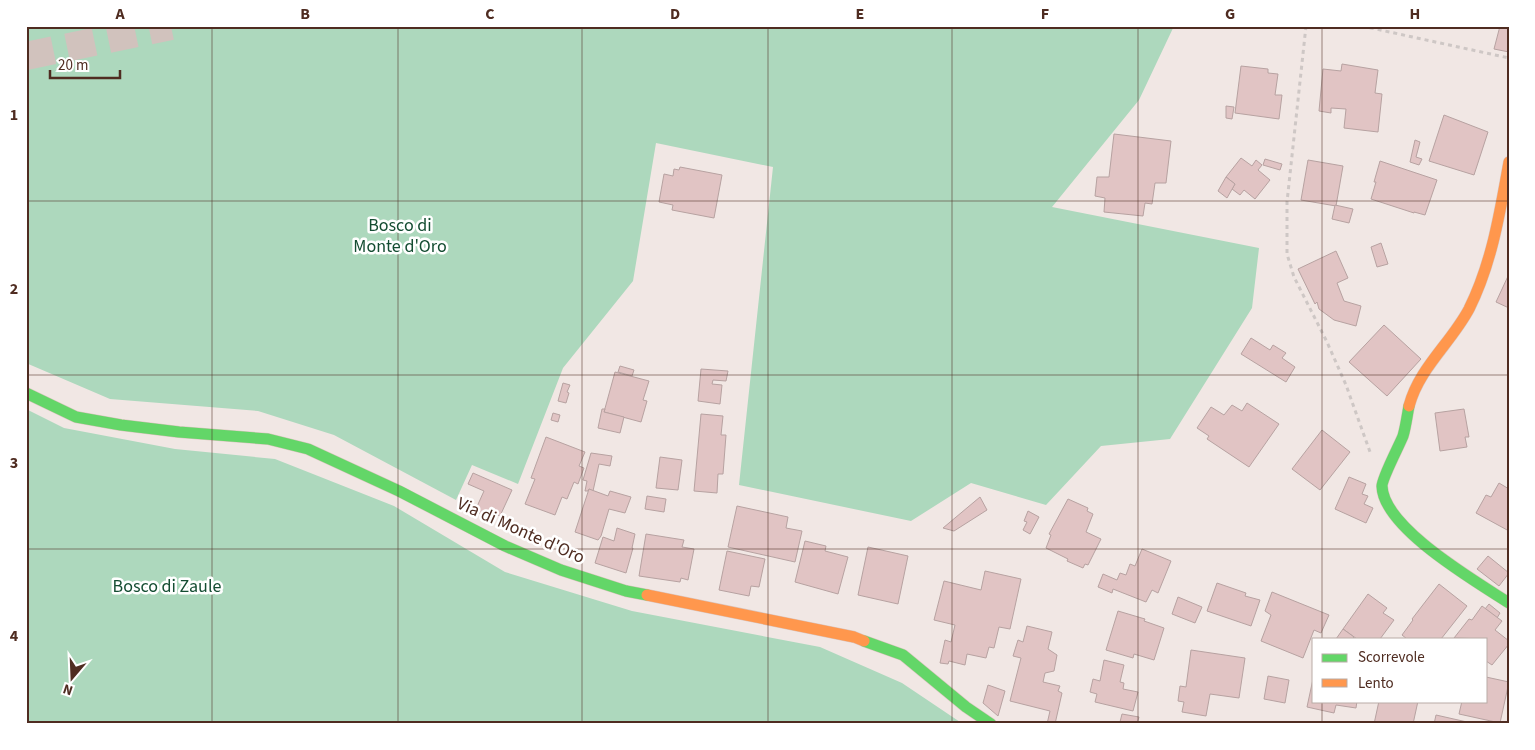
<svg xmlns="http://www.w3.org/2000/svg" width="1535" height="750" font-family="'Source Sans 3',sans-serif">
	<rect width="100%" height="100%" fill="#f1e7e4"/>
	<g fill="#add8bd">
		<polygon points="26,26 1174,26 1139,100 1052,207 1259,248 1252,308 1170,439 1101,446 1046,505 971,483 911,521 739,485 773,167 656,143 633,281 563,368 518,484 472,465 456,500 334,435 258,411 110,399 26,363"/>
		<polygon points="26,409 64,428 175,449 275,459 394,506 505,572 632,611 820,647 902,683 963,724 26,724"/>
	</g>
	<g fill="#e1c4c4" stroke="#b7a2a1">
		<polygon points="1500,26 1509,26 1509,52 1494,49"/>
		<polygon points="1342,64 1378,70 1375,93 1382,94 1378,132 1344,128 1346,109 1331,108 1331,113 1319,111 1323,69 1341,71"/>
		<polygon points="1241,66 1268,69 1268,73 1278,74 1275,95 1282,95 1279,119 1235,113"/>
		<polygon points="1226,106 1234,107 1232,119 1226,118"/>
		<polygon points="1444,115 1488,132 1474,175 1429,161"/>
		<polygon points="1114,134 1171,141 1166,183 1155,183 1152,204 1145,203 1143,216 1104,212 1105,198 1095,196 1097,177 1109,177"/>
		<polygon points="1415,140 1420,142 1416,157 1422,159 1419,165 1410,162"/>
		<polygon points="1241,158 1252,166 1256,160 1262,165 1258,170 1270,180 1255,199 1244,190 1240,195 1232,189 1235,184 1226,177"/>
		<polygon points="1265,159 1282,164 1280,170 1263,165"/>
		<polygon points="1308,160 1343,166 1336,206 1301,200"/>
		<polygon points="1380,161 1437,180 1425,215 1414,212 1414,213 1371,199 1376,182 1374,182"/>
		<polygon points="680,167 722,175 714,218 672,210 673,205 659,202 664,174 673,176 674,169 679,170"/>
		<polygon points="1226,177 1235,184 1227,198 1218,191"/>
		<polygon points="1335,205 1353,209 1349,223 1332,219"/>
		<polygon points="1381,243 1388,264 1377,267 1371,247"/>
		<polygon points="1336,251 1348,278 1337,283 1344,301 1361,306 1356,326 1334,320 1319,309 1317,302 1315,304 1298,269"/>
		<polygon points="1509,274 1509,308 1496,302"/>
		<polygon points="1384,325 1421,359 1387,396 1349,362"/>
		<polygon points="1251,338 1270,350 1273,345 1286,353 1282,358 1295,367 1286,382 1241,354"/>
		<polygon points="620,366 634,370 632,376 618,372"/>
		<polygon points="701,369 728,371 726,381 713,380 712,384 722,385 720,404 698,401"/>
		<polygon points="615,372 649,381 643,400 647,401 641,422 604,412"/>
		<polygon points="563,383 570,385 567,392 569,393 566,403 558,401"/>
		<polygon points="1247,403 1279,424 1249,467 1207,439 1209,436 1197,428 1211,407 1224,415 1232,405 1242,411"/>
		<polygon points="602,409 605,409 604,412 624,417 620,433 598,428"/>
		<polygon points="1464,409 1469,437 1465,437 1467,447 1440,451 1435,413"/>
		<polygon points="553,413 560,415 558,422 551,420"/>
		<polygon points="701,414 723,416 721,435 726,435 723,474 718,474 717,493 694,491"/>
		<polygon points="1322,430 1350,452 1320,490 1292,469"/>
		<polygon points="546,437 585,452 579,466 584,468 578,484 574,482 567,499 562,497 555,515 525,504 535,479 531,478"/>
		<polygon points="591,453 612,456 610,466 599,464 593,491 589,489 588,491 585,491 587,481 583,480"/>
		<polygon points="660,457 682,460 678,490 656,488"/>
		<polygon points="473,473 512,490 500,516 491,512 488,517 475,511 484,491 468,484"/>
		<polygon points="1349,477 1366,484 1362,494 1368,496 1364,504 1373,508 1366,523 1335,509"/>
		<polygon points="1499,483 1509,489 1509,531 1476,513 1486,495 1491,497"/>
		<polygon points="589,489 608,496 610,491 631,497 625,513 609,509 601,536 598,540 575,532"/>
		<polygon points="647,496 666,499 664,512 645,509"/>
		<polygon points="980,497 987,510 954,531 943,528"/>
		<polygon points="1068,499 1088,508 1087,511 1093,514 1086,532 1101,539 1088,565 1085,564 1083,568 1067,561 1068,559 1046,548 1051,535 1049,534"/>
		<polygon points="737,506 788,517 786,528 802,531 795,562 728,547"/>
		<polygon points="1028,511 1039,517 1030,534 1023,530 1027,522 1024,521"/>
		<polygon points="617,528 635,534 632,548 633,548 626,573 595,563 603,537 614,541"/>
		<polygon points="646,534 684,540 682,547 694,549 688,580 681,578 680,582 639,576"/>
		<polygon points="805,541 826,546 825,551 848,557 838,594 795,582"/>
		<polygon points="868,547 908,556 898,604 858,595"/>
		<polygon points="1142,549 1171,561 1158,593 1152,590 1146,602 1113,589 1112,593 1098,587 1103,574 1117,580 1120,573 1126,575 1130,564 1135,566"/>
		<polygon points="727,551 765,559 759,587 751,586 749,596 719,590"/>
		<polygon points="1488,556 1509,573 1499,586 1477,569"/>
		<polygon points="985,571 1021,579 1010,629 999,627 994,648 989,647 986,658 967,654 965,665 949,661 948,664 940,663 945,640 951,642 955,625 934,620 944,581 981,590"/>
		<polygon points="1217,583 1246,593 1245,596 1260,600 1251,626 1207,611"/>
		<polygon points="1439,584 1467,606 1441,639 1407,639 1402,635 1413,620 1412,619"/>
		<polygon points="1272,592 1329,615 1321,633 1314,630 1303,658 1261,641 1271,615 1265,611"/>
		<polygon points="1368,594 1387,608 1383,613 1394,620 1380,639 1357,639 1343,629"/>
		<polygon points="1178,597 1202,607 1195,623 1172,614"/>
		<polygon points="1489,604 1500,613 1497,618 1485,609"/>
		<polygon points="1482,606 1502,621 1495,630 1509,641 1509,644 1492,665 1486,661 1486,639 1454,638 1469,619 1472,620"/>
		<polygon points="1118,611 1145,619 1144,621 1164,628 1154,660 1134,654 1133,658 1106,650"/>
		<polygon points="1027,626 1052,632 1048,649 1057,655 1054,671 1045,673 1043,682 1060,686 1058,691 1062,693 1055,724 1047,724 1050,711 1010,701 1021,658 1013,656 1018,640 1023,642"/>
		<polygon points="1343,629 1354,637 1352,639 1336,639"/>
		<polygon points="1191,650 1245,658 1239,698 1210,694 1206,716 1182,712 1184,702 1178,701 1180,686 1186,687"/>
		<polygon points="1104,660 1124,665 1120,682 1124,683 1123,689 1138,692 1133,711 1095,702 1097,694 1090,692 1093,679 1100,681"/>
		<polygon points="1268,676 1289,680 1285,703 1264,699"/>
		<polygon points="1486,677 1509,682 1500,723 1459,714 1462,701 1486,701"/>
		<polygon points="1313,679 1314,701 1357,701 1356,708 1336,705 1334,713 1307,707"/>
		<polygon points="988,685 1005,691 998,716 983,703"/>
		<polygon points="1379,701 1418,701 1413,724 1374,724"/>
		<polygon points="1122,714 1139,717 1137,724 1120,722"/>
		<polygon points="1436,715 1467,722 1467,724 1434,724"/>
	</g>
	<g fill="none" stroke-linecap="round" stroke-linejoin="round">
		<polyline stroke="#d1c2bd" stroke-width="28" stroke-dasharray="28 14" stroke-linecap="butt" points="26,56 171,26"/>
		<defs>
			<g id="fast">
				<polyline points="26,393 76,417 121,425 179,432 268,439 308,449 399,491 505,546 561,570 626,591 647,595"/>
				<path d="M 1409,406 C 1407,416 1406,426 1403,436 C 1399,446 1382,478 1382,486 C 1383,528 1477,582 1509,603"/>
				<polyline points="864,641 903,655 966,707 991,724"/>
			</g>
			<g id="slow">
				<path d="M 1409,406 C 1419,368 1451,343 1469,309 C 1492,263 1500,212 1509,162"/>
				<polyline points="647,595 854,637 864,641"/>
			</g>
		</defs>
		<use href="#fast" stroke="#dac4bd" stroke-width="12"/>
		<use href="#slow" stroke="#dac4bd" stroke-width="12"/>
		<g stroke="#cec7c5" stroke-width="3" stroke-dasharray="4 4" stroke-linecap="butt">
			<polyline points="1306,26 1287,202 1287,254 1294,277 1327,342 1346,385 1370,452"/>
			<polyline points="1362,26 1509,58"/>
		</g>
		<use href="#fast" stroke="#63d668" stroke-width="11"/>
		<use href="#slow" stroke="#ff974d" stroke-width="11"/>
	</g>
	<path fill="none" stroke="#4f2c21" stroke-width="1" stroke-opacity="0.55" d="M 212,26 L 212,724M 398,26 L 398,724M 582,26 L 582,724M 768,26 L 768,724M 952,26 L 952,724M 1138,26 L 1138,724M 1322,26 L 1322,639M 26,201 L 1509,201M 26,375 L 1509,375M 26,549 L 1509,549M 1322,701 L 1322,724"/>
	<g text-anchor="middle" stroke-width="5" stroke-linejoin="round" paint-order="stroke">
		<g font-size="18" fill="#144d32" stroke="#fff">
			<text x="400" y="231">Bosco di<tspan x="400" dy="21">Monte d'Oro</tspan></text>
			<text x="167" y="592">Bosco di Zaule</text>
		</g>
		<g font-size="18" fill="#4f2c21" stroke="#fff">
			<text transform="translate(521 530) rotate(24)" y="6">Via di Monte d'Oro</text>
		</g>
	</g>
	<rect width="1535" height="750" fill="none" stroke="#ffffff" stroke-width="55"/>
	<rect x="1312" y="638" width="175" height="65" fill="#ffffff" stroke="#b9aba6"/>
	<rect x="1322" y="654" width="25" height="8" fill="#63d668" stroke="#b9aba6"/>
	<text x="1358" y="662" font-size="15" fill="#4f2c21">Scorrevole</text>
	<rect x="1322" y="679" width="25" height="8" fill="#ff974d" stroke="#b9aba6"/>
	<text x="1358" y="688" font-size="15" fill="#4f2c21">Lento</text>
	<g transform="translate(72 678) rotate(199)" stroke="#ffffff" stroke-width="4" paint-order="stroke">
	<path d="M0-4L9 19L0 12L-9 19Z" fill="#4f2c21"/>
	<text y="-8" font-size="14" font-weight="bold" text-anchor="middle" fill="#4f2c21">N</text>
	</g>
	<path d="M50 70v8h70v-8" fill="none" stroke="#4f2c21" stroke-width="2.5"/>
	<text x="58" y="70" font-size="15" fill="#4f2c21" stroke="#ffffff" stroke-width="4" paint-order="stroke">20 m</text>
	<rect x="28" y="28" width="1480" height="694" fill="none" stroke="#4f2c21" stroke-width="2"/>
	<g font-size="16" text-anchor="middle" font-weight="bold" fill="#4f2c21">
		<text x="120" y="19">A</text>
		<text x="305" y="19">B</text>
		<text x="490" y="19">C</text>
		<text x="675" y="19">D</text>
		<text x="860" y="19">E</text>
		<text x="1045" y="19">F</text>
		<text x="1230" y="19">G</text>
		<text x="1415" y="19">H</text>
		<text x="14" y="120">1</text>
		<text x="14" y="294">2</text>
		<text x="14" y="468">3</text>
		<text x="14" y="641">4</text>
	</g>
</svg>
